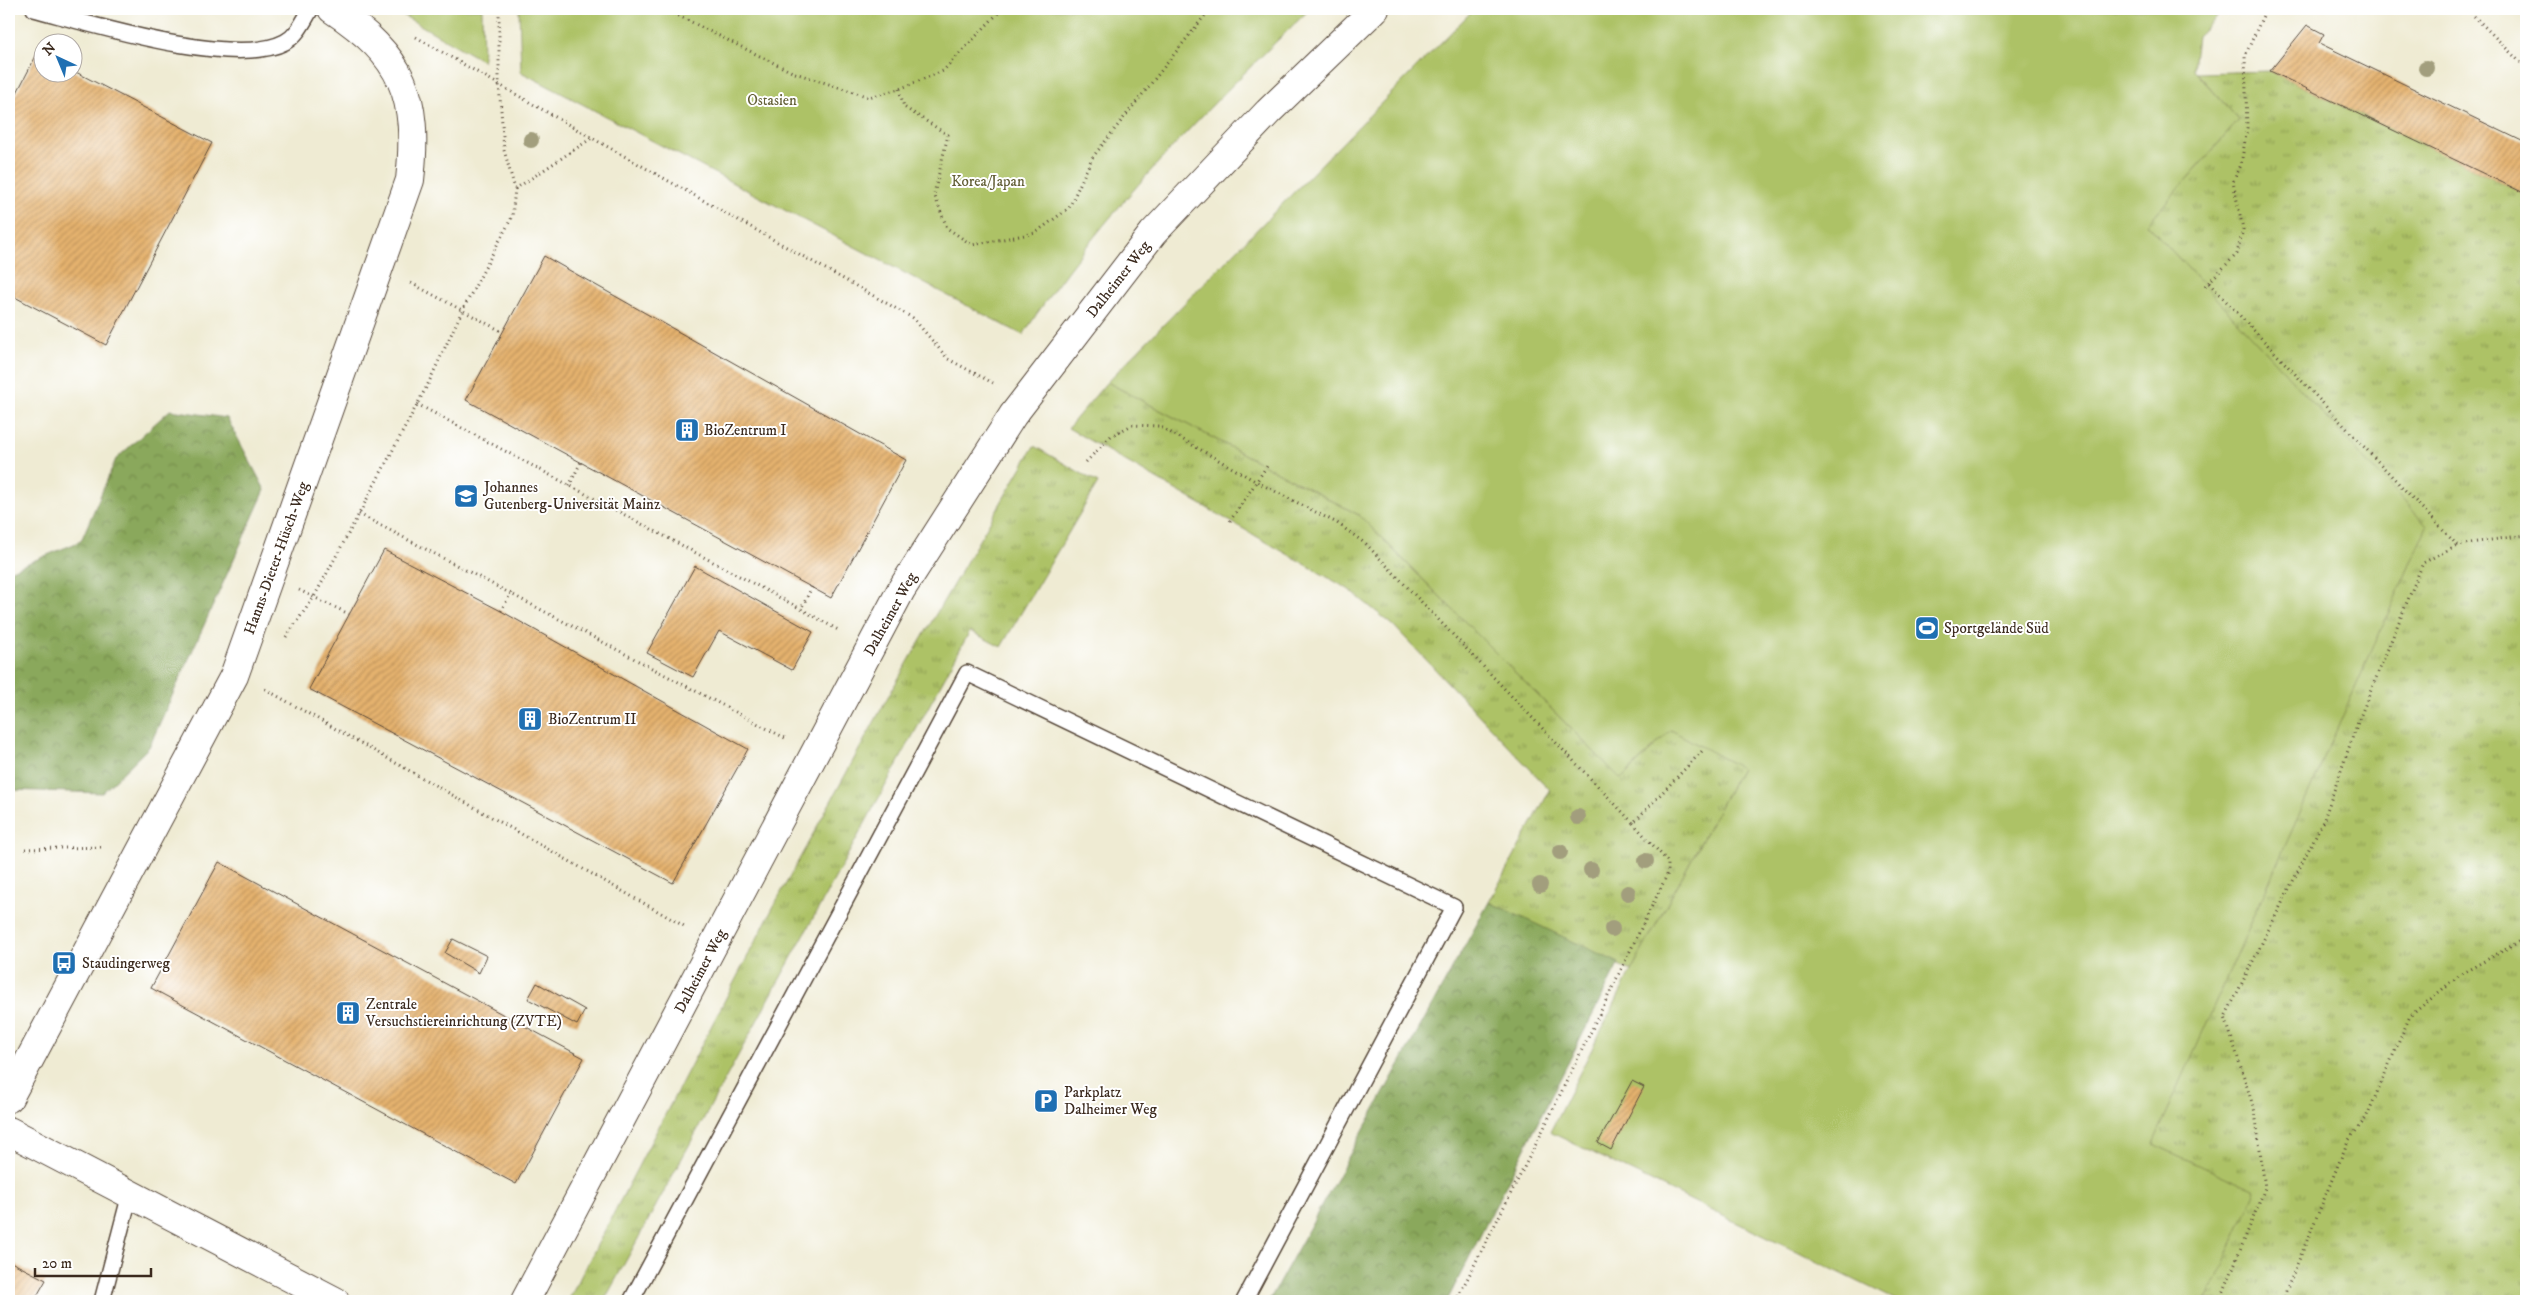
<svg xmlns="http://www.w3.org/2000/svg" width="2535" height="1310" font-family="'IM FELL DW Pica',serif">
	<defs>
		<pattern id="grass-tufts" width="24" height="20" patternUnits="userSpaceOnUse" patternTransform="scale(1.25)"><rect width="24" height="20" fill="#adc266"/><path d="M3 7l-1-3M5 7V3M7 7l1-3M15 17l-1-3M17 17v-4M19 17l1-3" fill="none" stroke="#8e9e53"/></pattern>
		<pattern id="forest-crowns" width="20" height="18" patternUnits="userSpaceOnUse" patternTransform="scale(1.25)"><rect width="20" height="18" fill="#8aa85b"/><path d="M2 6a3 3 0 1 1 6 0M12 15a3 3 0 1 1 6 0" fill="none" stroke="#72894b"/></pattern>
		<pattern id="building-hatch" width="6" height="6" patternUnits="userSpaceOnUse" patternTransform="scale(1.25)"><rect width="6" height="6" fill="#e5b26e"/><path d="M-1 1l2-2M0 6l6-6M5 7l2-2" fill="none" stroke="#bb915a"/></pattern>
	</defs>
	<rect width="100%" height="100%" fill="#fff"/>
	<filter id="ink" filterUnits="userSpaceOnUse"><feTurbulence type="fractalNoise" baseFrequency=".02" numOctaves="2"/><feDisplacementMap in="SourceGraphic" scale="10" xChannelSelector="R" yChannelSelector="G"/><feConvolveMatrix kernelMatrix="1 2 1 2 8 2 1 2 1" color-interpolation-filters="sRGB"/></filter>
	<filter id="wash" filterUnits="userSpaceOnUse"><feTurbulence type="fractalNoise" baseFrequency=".0096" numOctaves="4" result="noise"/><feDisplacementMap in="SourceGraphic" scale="20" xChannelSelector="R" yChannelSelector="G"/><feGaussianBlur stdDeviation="1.12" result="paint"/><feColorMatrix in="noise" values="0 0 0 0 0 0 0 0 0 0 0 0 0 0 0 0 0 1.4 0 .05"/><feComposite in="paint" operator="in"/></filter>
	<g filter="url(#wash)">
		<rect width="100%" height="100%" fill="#efebd3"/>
		<g fill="url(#grass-tufts)" stroke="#747642">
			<polygon points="2270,71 2526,194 2526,1301 1898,1301 1741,768 1631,971 1489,902 1550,790 1393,625 1348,589 1068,428 1107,382 1359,515 1621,779 1671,730 2196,277 2147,224 2239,120 2197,73"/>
			<polygon points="1034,446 1098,483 1001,647 970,631 604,1301 568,1301 777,900 890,693"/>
		</g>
		<g fill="url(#forest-crowns)" stroke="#62693c">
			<polygon points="170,410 227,418 265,490 149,747 102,793 9,790 9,571 81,541 116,459"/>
			<polygon points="1489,902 1619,963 1447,1301 1269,1301"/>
		</g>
		<g fill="#adc266" stroke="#747642">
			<polygon points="392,9 482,9 483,61"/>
			<path d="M 519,9 L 1310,9 C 1209,106 1099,216 1023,335 L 521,72 Z"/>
			<polygon points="1474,9 2225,9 2197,36 2193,69 2239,120 2147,224 2427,526 2153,1144 2256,1191 2207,1301 1898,1301 1550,1132 1631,971 1741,768 1671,730 1621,779 1359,515 1107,382"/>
		</g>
		<g id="blocks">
			<g fill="url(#building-hatch)">
				<polygon points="2307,25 2324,34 2319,43 2526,143 2526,194 2270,71"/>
				<polygon points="38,52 42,54 42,72 72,72 72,70 212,143 106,345 9,294 9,108"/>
				<polygon points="544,256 906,460 831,598 466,400"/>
				<polygon points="384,550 501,611 748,749 673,883 309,689"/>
				<polygon points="695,566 813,632 792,670 719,631 693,677 647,653"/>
				<polygon points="219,862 584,1058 516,1184 151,988"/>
				<polygon points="453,939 487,956 479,973 445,953"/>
				<polygon points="537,983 585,1010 577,1025 528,999"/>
				<polygon points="1632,1081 1644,1087 1611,1150 1598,1143"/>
				<polygon points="9,1261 46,1280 34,1301 9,1301"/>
			</g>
		</g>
	</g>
	<g filter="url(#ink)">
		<use href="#blocks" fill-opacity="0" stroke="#564739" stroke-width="1"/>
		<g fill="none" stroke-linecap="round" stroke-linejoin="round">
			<defs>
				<g id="lane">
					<path d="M 34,9 C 91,24 234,69 285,42 C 298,35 304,20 311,9"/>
					<polyline points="102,1301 130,1194"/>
					<polyline points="631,1301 967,673 1454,907 1244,1301"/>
				</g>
				<g id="street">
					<path d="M 9,1098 L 234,676 L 410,180 C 419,96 404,57 332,9"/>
					<polyline points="9,1131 335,1301"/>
					<polyline points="525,1301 901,590 1013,415 1153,233 1268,112 1375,9"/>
				</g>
			</defs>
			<use href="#lane" stroke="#564739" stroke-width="18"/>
			<use href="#street" stroke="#564739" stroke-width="30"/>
			<g stroke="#564739" stroke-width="3" stroke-dasharray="1 4" stroke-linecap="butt">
				<polyline points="665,9 792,72 869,97 899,89 943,71 1002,9"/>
				<polyline points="2467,9 2526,68"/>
				<polyline points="416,37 592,138 913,318 948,359 993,383"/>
				<polyline points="899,89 904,107 948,135 934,194 947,228 972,245 1035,233 1069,208 1092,158 1210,9"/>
				<polyline points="515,189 592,138"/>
				<polyline points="411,283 503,332"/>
				<polyline points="2209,283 2457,545 2526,535"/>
				<polyline points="2205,286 2237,254 2243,229 2233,182 2241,165 2247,128 2245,56 2266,9"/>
				<polyline points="417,404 801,609"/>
				<polyline points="1086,462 1111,436 1132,425 1159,426 1257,482 1337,523 1366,544 1633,823 1704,749"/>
				<polyline points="569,486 581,462"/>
				<polyline points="359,514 785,738"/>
				<polyline points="1230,521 1267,466"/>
				<polyline points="812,587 801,609 840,631"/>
				<polyline points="299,590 349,614"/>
				<polyline points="501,611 511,593"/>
				<polyline points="286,637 314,597 359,514 428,384 462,311 512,217 515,189 504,150 499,84 499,9"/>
				<polyline points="265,689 684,926"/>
				<polyline points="25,849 103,847"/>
				<polyline points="1456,1301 1539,1138 1668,873 1668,862 1633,823"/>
				<polyline points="2220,1301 2265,1188 2255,1112 2225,1017 2324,819 2358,722 2423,563 2457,545"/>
				<polyline points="2282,1301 2348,1141 2366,1118 2410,1016 2461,974 2526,938"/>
			</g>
			<use href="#lane" stroke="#fff" stroke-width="15"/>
			<use href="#street" stroke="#fff" stroke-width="28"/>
		</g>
		<g fill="#a29e7d">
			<circle cx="2426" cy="68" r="8"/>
			<circle cx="531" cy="140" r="8"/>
			<circle cx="1578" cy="817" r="8"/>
			<circle cx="1560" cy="852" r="8"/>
			<circle cx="1646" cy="861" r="8"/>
			<circle cx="1591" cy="870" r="8"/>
			<circle cx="1540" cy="885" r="8"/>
			<circle cx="1628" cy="893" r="8"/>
			<circle cx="1612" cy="929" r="8"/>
		</g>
	</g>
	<defs>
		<symbol id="building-square" viewBox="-11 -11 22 22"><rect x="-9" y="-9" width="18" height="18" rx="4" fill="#1f6fb2" stroke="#fff"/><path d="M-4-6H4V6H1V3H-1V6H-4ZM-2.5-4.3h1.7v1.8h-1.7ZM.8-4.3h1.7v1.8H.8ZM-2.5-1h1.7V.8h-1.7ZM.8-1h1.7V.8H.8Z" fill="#fff"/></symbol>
		<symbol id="university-square" viewBox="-11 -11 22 22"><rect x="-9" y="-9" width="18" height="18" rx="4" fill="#1f6fb2" stroke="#fff"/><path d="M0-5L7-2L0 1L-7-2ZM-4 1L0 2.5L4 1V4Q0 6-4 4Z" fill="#fff"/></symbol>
		<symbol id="stadium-square" viewBox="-11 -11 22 22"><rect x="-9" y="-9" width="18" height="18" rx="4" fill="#1f6fb2" stroke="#fff"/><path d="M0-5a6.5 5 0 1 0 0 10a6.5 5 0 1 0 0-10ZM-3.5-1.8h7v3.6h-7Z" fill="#fff"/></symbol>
		<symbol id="bus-square" viewBox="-11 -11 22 22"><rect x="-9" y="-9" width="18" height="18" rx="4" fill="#1f6fb2" stroke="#fff"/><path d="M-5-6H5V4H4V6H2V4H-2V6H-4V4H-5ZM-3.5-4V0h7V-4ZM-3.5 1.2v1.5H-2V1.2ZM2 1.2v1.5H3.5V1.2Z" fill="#fff"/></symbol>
		<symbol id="parking-square" viewBox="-11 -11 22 22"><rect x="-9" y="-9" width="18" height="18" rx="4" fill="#1f6fb2" stroke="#fff"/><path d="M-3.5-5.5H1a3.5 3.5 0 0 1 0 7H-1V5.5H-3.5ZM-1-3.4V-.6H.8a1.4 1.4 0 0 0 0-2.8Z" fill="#fff"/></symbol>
	</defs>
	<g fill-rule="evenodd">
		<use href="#building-square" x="673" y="416" width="28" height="28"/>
		<use href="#university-square" x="452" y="482" width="28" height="28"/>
		<use href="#stadium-square" x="1913" y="614" width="28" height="28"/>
		<use href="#building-square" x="516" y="705" width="28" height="28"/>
		<use href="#bus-square" x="50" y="949" width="28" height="28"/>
		<use href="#building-square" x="334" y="999" width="28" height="28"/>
		<use href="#parking-square" x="1032" y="1087" width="28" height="28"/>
	</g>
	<g text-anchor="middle" stroke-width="4" stroke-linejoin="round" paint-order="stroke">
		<g font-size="15" fill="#635f37" stroke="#fff">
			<text x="772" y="105">Ostasien</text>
			<text x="988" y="186">Korea/Japan</text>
		</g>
		<g font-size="15" fill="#3b2a1e" stroke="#fff">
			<text transform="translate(1118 279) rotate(-52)" y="5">Dalheimer Weg</text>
			<text transform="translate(276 558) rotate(-70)" y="5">Hanns-Dieter-Hüsch-Weg</text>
			<text transform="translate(890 614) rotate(-61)" y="5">Dalheimer Weg</text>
			<text transform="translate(700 971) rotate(-62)" y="5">Dalheimer Weg</text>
		</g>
		<g font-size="15" fill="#3b2a1e" stroke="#fff" text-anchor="start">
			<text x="704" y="435">BioZentrum I</text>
			<text x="484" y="492">Johannes<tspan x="484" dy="17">Gutenberg-Universität Mainz</tspan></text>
			<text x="1944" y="633">Sportgelände Süd</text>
			<text x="548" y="724">BioZentrum II</text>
			<text x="82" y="968">Staudingerweg</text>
			<text x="366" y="1009">Zentrale<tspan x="366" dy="17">Versuchstiereinrichtung (ZVTE)</tspan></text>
			<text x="1064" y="1097">Parkplatz<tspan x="1064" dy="17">Dalheimer Weg</tspan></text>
		</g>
	</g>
	<rect width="2535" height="1310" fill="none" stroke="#fff" stroke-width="30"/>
	<g transform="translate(58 58) rotate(316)"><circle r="24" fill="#ffffff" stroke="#b1aaa5"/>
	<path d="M0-4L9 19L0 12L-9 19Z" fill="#1f6fb2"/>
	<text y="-8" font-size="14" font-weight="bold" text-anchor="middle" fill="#3b2a1e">N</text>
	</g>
	<path d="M35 1268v8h116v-8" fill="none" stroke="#3b2a1e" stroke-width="2.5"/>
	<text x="42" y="1268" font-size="15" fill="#3b2a1e" stroke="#ffffff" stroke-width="4" paint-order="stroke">20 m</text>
</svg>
